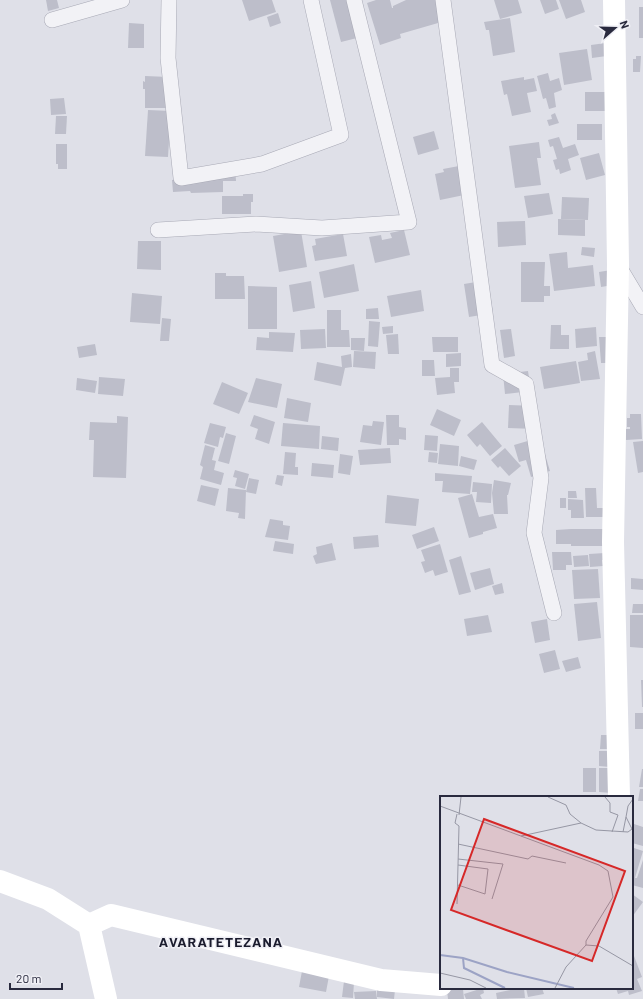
<svg xmlns="http://www.w3.org/2000/svg" width="643" height="999" font-family="Barlow,sans-serif">
	<rect width="100%" height="100%" fill="#dfe0e8"/>
	<g fill="#bdbeca">
		<polygon points="46,0 57,0 59,8 48,11"/>
		<polygon points="242,0 272,0 276,12 249,21"/>
		<polygon points="330,0 360,0 369,35 341,42"/>
		<polygon points="376,0 390,0 392,8 393,8 393,6 406,0 438,0 445,21 400,34 401,38 380,45 367,3"/>
		<polygon points="494,0 518,0 522,13 500,19"/>
		<polygon points="540,0 556,0 559,9 545,14"/>
		<polygon points="559,0 581,0 585,12 566,19"/>
		<rect x="639" y="7" width="4" height="31"/>
		<polygon points="278,13 281,23 270,27 267,17"/>
		<polygon points="510,18 515,52 493,56 489,30 486,30 484,22"/>
		<polygon points="129,23 144,24 144,48 128,48"/>
		<polygon points="613,42 614,55 592,58 591,45"/>
		<polygon points="587,49 592,80 564,85 559,53"/>
		<polygon points="636,56 641,56 640,72 633,72 633,59 636,59"/>
		<polygon points="548,73 550,81 559,78 562,90 554,93 556,107 549,109 546,98 543,99 537,76"/>
		<polygon points="145,76 169,77 168,108 145,108 145,89 143,89 143,81 145,82"/>
		<polygon points="524,77 524,80 534,78 537,91 527,93 531,112 512,116 507,94 504,95 501,81"/>
		<polygon points="585,92 607,92 608,111 585,111"/>
		<polygon points="64,98 66,114 51,115 50,99"/>
		<polygon points="148,110 171,111 168,157 145,156"/>
		<polygon points="555,113 559,123 549,126 547,120 552,119 551,115"/>
		<polygon points="56,116 67,116 66,134 55,134"/>
		<rect x="577" y="124" width="25" height="16"/>
		<polygon points="434,131 439,149 418,155 413,137"/>
		<polygon points="559,137 563,148 575,144 579,155 568,159 571,170 560,174 559,169 556,170 553,160 557,159 553,146 550,147 548,140"/>
		<polygon points="539,142 541,158 537,158 541,185 515,188 509,146"/>
		<polygon points="56,144 67,144 67,169 58,169 58,164 56,164"/>
		<polygon points="599,153 605,175 586,180 580,158"/>
		<polygon points="235,165 236,181 223,181 223,192 191,193 190,191 173,192 172,180 190,179"/>
		<polygon points="459,166 469,194 440,200 435,174 444,172 443,169"/>
		<polygon points="549,193 553,214 528,218 524,196"/>
		<polygon points="243,194 253,194 253,202 251,202 251,214 222,214 222,196 243,196"/>
		<polygon points="562,197 589,198 588,220 561,219"/>
		<polygon points="558,219 585,220 585,236 558,235"/>
		<polygon points="525,221 526,245 498,247 497,222"/>
		<polygon points="404,230 410,255 375,263 369,237 381,235 382,240 392,238 390,233"/>
		<polygon points="301,231 307,267 279,272 273,236"/>
		<polygon points="343,234 347,256 315,261 312,246 316,245 315,239"/>
		<polygon points="138,241 161,241 161,270 137,269"/>
		<polygon points="582,247 595,248 594,257 581,255"/>
		<polygon points="567,252 568,268 593,265 595,286 554,291 549,254"/>
		<polygon points="521,262 545,262 544,286 550,286 550,296 544,296 544,302 521,302"/>
		<polygon points="354,264 359,291 324,298 319,272"/>
		<polygon points="611,270 613,285 601,287 599,272"/>
		<polygon points="215,273 226,273 226,276 244,276 245,299 215,299"/>
		<polygon points="488,280 493,313 469,317 464,284"/>
		<polygon points="311,281 315,308 293,312 289,285"/>
		<polygon points="248,286 277,287 277,329 248,329"/>
		<polygon points="421,290 424,311 391,317 387,296"/>
		<polygon points="132,293 162,296 160,324 130,322"/>
		<polygon points="378,308 379,319 366,319 366,309"/>
		<polygon points="327,310 341,310 341,330 349,330 350,347 327,347"/>
		<polygon points="162,318 171,319 169,341 160,341"/>
		<polygon points="369,321 380,322 378,347 368,346"/>
		<polygon points="551,325 561,325 561,335 569,335 569,349 550,349"/>
		<polygon points="393,326 393,333 383,334 382,327"/>
		<polygon points="596,327 597,346 576,348 575,329"/>
		<polygon points="325,329 326,348 301,349 300,330"/>
		<polygon points="511,329 515,356 504,358 500,330"/>
		<polygon points="269,332 295,333 293,352 256,350 257,337 269,338"/>
		<polygon points="398,334 399,354 388,354 386,335"/>
		<polygon points="432,337 458,337 458,352 433,352"/>
		<polygon points="599,337 612,337 612,363 601,363"/>
		<polygon points="351,338 365,338 364,351 351,350"/>
		<polygon points="95,344 97,355 79,358 77,347"/>
		<polygon points="354,351 376,352 375,369 353,367"/>
		<polygon points="595,351 600,379 581,381 578,362 588,360 587,353"/>
		<polygon points="461,353 461,366 446,367 446,354"/>
		<polygon points="351,354 352,367 345,368 341,386 314,380 317,362 342,367 341,356"/>
		<polygon points="422,360 434,360 435,376 422,376"/>
		<polygon points="576,361 580,383 544,389 540,367"/>
		<polygon points="450,368 459,368 459,382 454,382 455,393 437,395 435,378 450,377"/>
		<polygon points="528,371 531,391 505,394 503,374"/>
		<polygon points="99,377 125,379 123,396 98,394"/>
		<polygon points="77,378 97,381 95,393 76,390"/>
		<polygon points="256,378 282,384 277,408 248,402"/>
		<polygon points="222,382 248,393 239,414 213,404"/>
		<polygon points="287,398 311,403 308,422 284,418"/>
		<polygon points="509,405 535,406 535,429 508,428"/>
		<polygon points="437,409 461,420 454,436 430,425"/>
		<polygon points="630,414 641,414 642,439 626,440 626,429 630,429 630,427 627,427 627,418 630,418"/>
		<polygon points="254,415 275,422 269,444 255,439 258,429 250,426"/>
		<polygon points="386,415 399,415 399,427 406,428 406,440 399,439 399,445 387,445"/>
		<polygon points="117,416 128,417 126,478 93,477 94,440 89,440 90,422 117,423"/>
		<polygon points="373,421 384,422 381,445 360,442 363,425 372,426"/>
		<polygon points="482,422 502,446 490,456 480,444 477,447 467,435"/>
		<polygon points="210,423 226,427 223,438 220,437 218,447 204,443"/>
		<polygon points="283,423 320,426 319,449 281,446"/>
		<polygon points="226,433 236,436 229,464 218,461"/>
		<polygon points="425,435 438,436 437,451 424,450"/>
		<polygon points="322,436 339,438 338,451 321,449"/>
		<polygon points="531,440 541,441 550,471 531,477 526,460 519,462 514,445"/>
		<polygon points="643,441 643,472 638,473 633,442"/>
		<polygon points="440,444 459,446 458,466 438,464"/>
		<polygon points="205,445 215,448 212,460 216,461 214,470 224,473 221,485 200,479 203,467 200,465"/>
		<polygon points="390,448 391,463 360,465 358,450"/>
		<polygon points="505,448 521,466 509,476 500,466 498,468 491,460"/>
		<polygon points="285,452 296,453 295,467 298,467 298,475 283,474"/>
		<polygon points="429,452 438,453 437,463 428,462"/>
		<polygon points="340,454 353,456 350,475 338,473"/>
		<polygon points="461,456 477,460 474,470 459,466"/>
		<polygon points="312,463 334,465 333,478 311,476"/>
		<polygon points="235,470 249,474 245,489 235,486 237,478 233,477"/>
		<polygon points="435,473 472,476 470,494 442,492 443,481 435,481"/>
		<polygon points="277,475 284,476 282,486 275,484"/>
		<polygon points="249,478 259,480 256,494 246,492"/>
		<polygon points="494,480 511,483 508,495 507,495 508,514 494,514 492,493"/>
		<polygon points="473,482 492,484 491,503 476,502 477,492 472,492"/>
		<polygon points="201,485 219,489 215,506 197,501"/>
		<polygon points="228,488 246,490 245,519 238,518 239,513 226,511"/>
		<polygon points="585,488 596,488 597,508 604,508 604,517 586,517"/>
		<polygon points="568,491 576,491 577,498 568,498"/>
		<polygon points="472,494 479,517 493,514 497,528 483,532 483,534 469,538 458,498"/>
		<polygon points="387,495 419,499 416,526 385,523"/>
		<rect x="560" y="498" width="6" height="10"/>
		<polygon points="568,499 583,500 584,518 571,518 571,510 568,510"/>
		<polygon points="270,519 283,521 283,525 290,526 288,540 265,537"/>
		<polygon points="434,527 439,541 417,549 412,535"/>
		<polygon points="571,529 604,529 604,546 571,546 571,544 556,544 556,530"/>
		<polygon points="378,535 379,547 354,549 353,537"/>
		<polygon points="275,541 294,544 293,554 273,551"/>
		<polygon points="332,543 336,560 316,564 313,556 317,554 316,547"/>
		<polygon points="440,544 448,572 435,576 433,570 425,573 421,562 425,561 421,550"/>
		<polygon points="552,552 571,552 572,565 566,565 566,570 553,570"/>
		<polygon points="605,553 605,560 602,560 603,566 590,567 589,554"/>
		<polygon points="588,555 589,566 574,567 573,556"/>
		<polygon points="461,556 471,592 459,595 449,560"/>
		<polygon points="490,568 494,584 475,590 470,573"/>
		<polygon points="598,569 600,598 574,599 572,570"/>
		<polygon points="631,578 643,579 643,590 631,589"/>
		<polygon points="502,583 504,593 495,595 492,586"/>
		<polygon points="597,602 601,638 578,641 574,604"/>
		<polygon points="633,604 643,604 643,613 632,613"/>
		<polygon points="488,615 492,632 467,636 464,619"/>
		<polygon points="630,615 643,615 643,648 630,647"/>
		<polygon points="547,619 550,640 535,643 531,622"/>
		<polygon points="555,650 560,669 544,673 539,654"/>
		<polygon points="578,657 581,668 566,672 562,661"/>
		<polygon points="641,680 643,680 643,707 642,707"/>
		<rect x="635" y="713" width="8" height="16"/>
		<polygon points="601,735 610,735 610,749 600,749"/>
		<polygon points="599,751 610,751 610,767 599,766"/>
		<rect x="583" y="768" width="13" height="24"/>
		<polygon points="599,768 613,768 612,793 599,792"/>
		<polygon points="642,769 643,769 643,787 639,787"/>
		<polygon points="640,789 643,789 643,801 638,801"/>
		<polygon points="634,824 643,827 643,846 632,843 632,832"/>
		<polygon points="634,848 643,851 635,878 637,878 643,860 643,888 632,885 632,856"/>
		<polygon points="632,894 643,902 632,917"/>
		<polygon points="634,956 642,977 637,979 642,991 629,995 628,991 618,994 616,988 632,988 632,957"/>
		<polygon points="302,971 329,976 326,992 299,987"/>
		<polygon points="344,981 354,982 353,998 342,997"/>
		<polygon points="377,987 395,990 394,999 377,997"/>
		<polygon points="483,988 484,993 480,995 482,999 466,999 464,994"/>
		<polygon points="520,988 524,988 525,998 497,999 496,993"/>
		<polygon points="526,988 542,988 544,994 528,997"/>
		<polygon points="463,989 464,999 448,999 447,990"/>
		<polygon points="376,991 377,999 355,999 354,992"/>
	</g>
	<g fill="none" stroke-linecap="round" stroke-linejoin="round">
		<defs>
			<g id="street">
				<polyline points="169,0 168,58 181,178 262,164 341,135 311,0"/>
				<polyline points="443,0 492,365 526,384 541,478 534,533 554,613"/>
				<polyline points="52,20 122,0"/>
				<polyline points="158,230 256,224 322,228 409,222 354,0"/>
				<polyline points="618,265 643,307"/>
			</g>
		</defs>
		<use href="#street" stroke="#a8a9b5" stroke-width="16"/>
		<use href="#street" stroke="#f2f2f6" stroke-width="15"/>
		<g stroke="#fff" stroke-width="22">
			<polyline points="614,0 618,265 613,542 619,797"/>
			<polyline points="0,881 48,899 89,925 106,999"/>
			<polyline points="89,925 111,915 381,980 441,985"/>
		</g>
	</g>
	<g text-anchor="middle" stroke-width="3" stroke-linejoin="round" paint-order="stroke">
		<g font-size="14" font-weight="bold" letter-spacing="1" fill="#1b1c2e" stroke="#efeff5">
			<text x="221" y="947">AVARATETEZANA</text>
		</g>
	</g>
	<g transform="translate(440 796)">
		<rect width="193" height="193" fill="#dfe0e8"/>
		<path fill="none" stroke="#9ca3c5" stroke-width="2" d="M 0,159 L 23,162 L 67,176 L 134,192M 23,162 L 24,172 L 65,192"/>
		<path fill="none" stroke="#9697a4" stroke-width="1" d="M 108,1 L 126,9 L 130,18 L 141,27M 165,1 L 170,7 L 170,16 L 178,19 L 172,36M 0,10 L 159,69 L 168,75 L 173,101 L 146,145 L 146,149M 17,18 L 15,27 L 19,30 L 17,108M 19,19 L 21,1M 183,36 L 186,21M 81,40 L 141,27 L 156,34 L 188,36 L 192,33 L 186,21 L 188,10 L 193,3M 18,48 L 88,63 L 92,60 L 126,67M 18,63 L 63,68 L 52,103M 18,69 L 48,73 L 45,98 L 18,89M 0,177 L 30,184 L 46,192M 115,192 L 126,171 L 146,149 L 159,150 L 193,170"/>
		<path fill="#d62828" fill-opacity="0.15" stroke="#d62828" stroke-width="2" d="M 44,23 L 185,75 L 152,165 L 11,114 Z"/>
		<rect width="193" height="193" fill="none" stroke="#292a3e" stroke-width="2"/>
	</g>
	<g transform="translate(615 28) rotate(70)" stroke="#efeff5" stroke-width="3" paint-order="stroke">
	<path d="M0-3L7 15L0 10L-7 15Z" fill="#292a3e"/>
	<text y="-6" font-size="11" font-weight="bold" text-anchor="middle" fill="#292a3e">N</text>
	</g>
	<path d="M10 983v6h52v-6" fill="none" stroke="#292a3e" stroke-width="2"/>
	<text x="16" y="983" font-size="12" fill="#292a3e" stroke="#efeff5" stroke-width="3" paint-order="stroke">20 m</text>
</svg>
